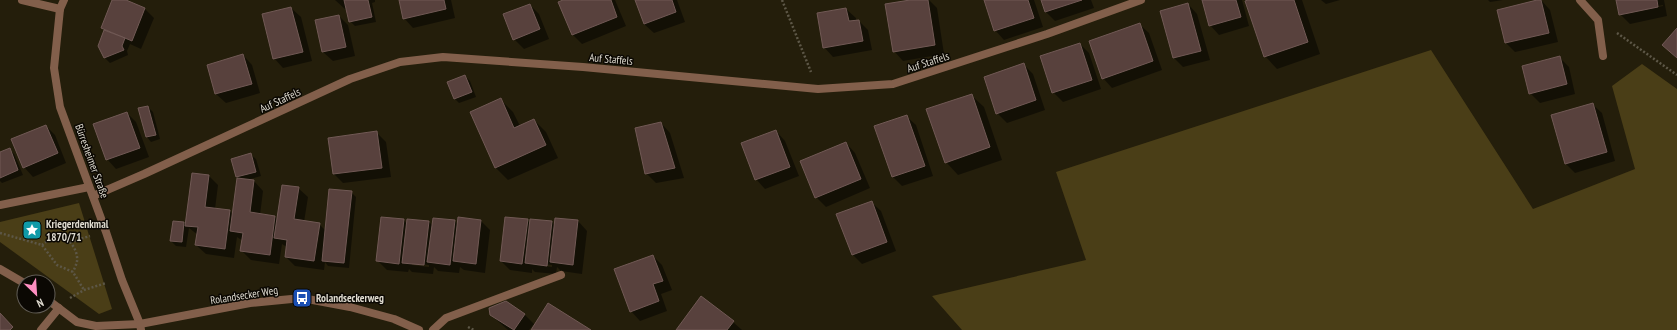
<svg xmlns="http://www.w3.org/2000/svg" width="1677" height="330" font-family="'PT Sans Narrow',sans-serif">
	<rect width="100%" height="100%" fill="#241e0b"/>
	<g fill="#4a3e17">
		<polygon points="1431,50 1533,209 1635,169 1612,86 1642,64 1677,89 1677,330 962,330 932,296 1086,260 1056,172"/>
		<polygon points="79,203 112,309 99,314 0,242 0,222"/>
	</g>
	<g fill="#0007" fill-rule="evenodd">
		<polygon points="113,0 123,0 145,9 154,18 141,49 130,44 127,51 128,55 110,63 105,58 105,31 102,27"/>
		<polygon points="335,0 375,0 375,2 372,3 376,22 355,26 350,21 347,9 345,9"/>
		<polygon points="400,0 451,0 455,18 413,28 404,18"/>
		<polygon points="565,0 615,0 626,26 582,44 572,34"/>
		<polygon points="636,0 677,0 685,22 654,33 644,24"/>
		<polygon points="917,0 929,0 937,8 944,54 903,61 894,51"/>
		<polygon points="985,0 1034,0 1043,27 1004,40 995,30"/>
		<polygon points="1042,0 1091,0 1094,8 1055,21 1046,12"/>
		<polygon points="1203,0 1242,0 1249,26 1219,35 1210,25"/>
		<polygon points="1251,0 1302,0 1320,54 1277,69 1265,56"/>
		<polygon points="1321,0 1340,0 1326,4"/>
		<polygon points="1488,0 1503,0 1490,2"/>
		<polygon points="1541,0 1550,10 1558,42 1515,52 1506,43"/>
		<path d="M 1617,0 L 1664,0 L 1667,16 L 1630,24 L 1620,14 ZM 1663,5 L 1663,6 L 1626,14 L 1626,12 Z"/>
		<polygon points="1188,4 1197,14 1210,60 1183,67 1174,58 1161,11"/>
		<polygon points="530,5 539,14 549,39 524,49 514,39"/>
		<polygon points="291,8 301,17 312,61 283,68 274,58"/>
		<polygon points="846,9 856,18 856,21 859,21 868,30 872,50 833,57 824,47"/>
		<polygon points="339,16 348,25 355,56 333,61 323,52 316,21"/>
		<polygon points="1139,24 1149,33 1162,70 1112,88 1103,78"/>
		<polygon points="1080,44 1089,53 1101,89 1063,102 1053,92"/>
		<polygon points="243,55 252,65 260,93 226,103 216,94 208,65"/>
		<polygon points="1559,57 1569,67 1575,94 1540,103 1530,93"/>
		<polygon points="1024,65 1033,74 1045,110 1007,123 997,113"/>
		<polygon points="465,76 470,81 476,97 459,103 454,98"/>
		<polygon points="971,95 984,107 1002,160 958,175 946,162"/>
		<polygon points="501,100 513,112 520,126 534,120 546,132 558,158 508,180 495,167"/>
		<polygon points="1592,104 1602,113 1615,161 1575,173 1566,164"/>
		<polygon points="148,107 153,112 160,139 151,142 147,137"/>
		<polygon points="127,113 136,122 149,157 116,169 107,159"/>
		<polygon points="906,116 916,125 933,176 902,186 893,177 876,126"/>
		<polygon points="661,123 670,133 684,178 656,183 646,173"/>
		<polygon points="46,126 55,135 66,163 33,177 24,167"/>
		<polygon points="776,131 785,141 799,176 765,189 756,179"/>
		<polygon points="376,132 386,142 391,177 343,183 334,174 329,139"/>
		<polygon points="846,143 855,153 870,188 826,207 816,197"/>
		<polygon points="9,149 14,154 23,175 2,183 0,181 0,153"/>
		<polygon points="251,155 256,159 261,176 247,180 254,181 263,191 260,215 275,217 278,220 298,188 308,197 304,222 319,224 326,231 351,192 356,197 349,268 328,266 325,262 324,270 295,266 286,257 287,247 282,244 279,264 251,260 241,250 243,241 237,237 234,258 206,254 196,245 198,235 189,228 186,247 176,246 171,241 184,223 186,225 209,176 218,185 215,209 230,211 233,215 238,178 232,160"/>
		<polygon points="871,202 881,211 896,251 862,264 853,255 837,215"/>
		<path d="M 404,220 L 407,224 L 429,222 L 433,226 L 455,221 L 458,225 L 481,221 L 490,230 L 485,273 L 464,270 L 460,267 L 459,273 L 438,271 L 434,267 L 433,274 L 412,272 L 409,269 L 408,272 L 387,270 L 377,260 ZM 412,263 L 429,265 L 429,267 L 412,265 Z"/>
		<path d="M 527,220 L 530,223 L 531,220 L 552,222 L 555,226 L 578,221 L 587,231 L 582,274 L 561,271 L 557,267 L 556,274 L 535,272 L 532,269 L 532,273 L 510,270 L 501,261 ZM 535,263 L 552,265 L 552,267 L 535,265 Z"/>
		<polygon points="653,256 662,265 672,290 661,294 667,311 640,321 631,311"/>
		<polygon points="524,314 534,324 529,330 508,330 491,315"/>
		<polygon points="733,322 742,330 677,330"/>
	</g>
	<g fill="#58413d" stroke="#715955">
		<polygon points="112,0 126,0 145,8 132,41 101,28"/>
		<polygon points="344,0 368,0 372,17 349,22"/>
		<polygon points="399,0 444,0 446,9 403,19"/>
		<polygon points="563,0 611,0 617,17 572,35 558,2"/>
		<polygon points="635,0 672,0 676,12 644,24"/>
		<polygon points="910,0 928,0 935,45 893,52 885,4"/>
		<polygon points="984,0 1028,0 1034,18 994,31"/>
		<polygon points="1041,0 1082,0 1045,12"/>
		<polygon points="1202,0 1236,0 1241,17 1209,26"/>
		<polygon points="1248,0 1294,0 1308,42 1264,57 1245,1"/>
		<polygon points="1537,0 1541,0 1549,33 1505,43 1497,10"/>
		<polygon points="1616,0 1657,0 1658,7 1619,15"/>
		<polygon points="1188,3 1201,51 1173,58 1160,11"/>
		<polygon points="530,4 540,29 513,40 503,14"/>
		<polygon points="291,7 303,52 273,59 262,14"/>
		<polygon points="846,8 849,21 859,20 863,41 823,48 817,13"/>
		<polygon points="339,15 346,47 322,52 315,20"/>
		<polygon points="1140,23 1153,61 1102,79 1089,41"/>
		<polygon points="1677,28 1677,58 1662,45"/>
		<polygon points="104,30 125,38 122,46 124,50 104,58 98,46"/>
		<polygon points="1080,43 1092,80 1052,93 1040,56"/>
		<polygon points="243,54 252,84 215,94 207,65"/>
		<polygon points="1560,56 1567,84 1529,94 1522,66"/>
		<polygon points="1024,63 1036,100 996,114 984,77"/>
		<polygon points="465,75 472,92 454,99 447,82"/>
		<polygon points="972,94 990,147 945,163 926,109"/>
		<polygon points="501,98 514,128 534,119 546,145 495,168 470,112"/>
		<polygon points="1593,103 1607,152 1565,164 1551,115"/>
		<polygon points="148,106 156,135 146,137 138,108"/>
		<polygon points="127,112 140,148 106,160 93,124"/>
		<polygon points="907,115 925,166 892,177 874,126"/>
		<polygon points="661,122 675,168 645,174 635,128"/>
		<polygon points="46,125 58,153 23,168 11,139"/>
		<polygon points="776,130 790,167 755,180 741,143"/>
		<polygon points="377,131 382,168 333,174 328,138"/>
		<polygon points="846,142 861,179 815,198 800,161"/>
		<polygon points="10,148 18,170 0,178 0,152"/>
		<polygon points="251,153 256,172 236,177 231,159"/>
		<polygon points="192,173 209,175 205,207 230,210 225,249 195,245 198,227 185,226"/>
		<polygon points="237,178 254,180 250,212 275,216 270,255 240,251 243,233 230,231"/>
		<polygon points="282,185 299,187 294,219 320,223 314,261 285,257 287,240 274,238"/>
		<polygon points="329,189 352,191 344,263 322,261"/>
		<polygon points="872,201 887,242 852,255 836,214"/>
		<polygon points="381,217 404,219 399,264 376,261"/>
		<polygon points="458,217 481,220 476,264 453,261"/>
		<polygon points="505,217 528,219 522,264 500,261"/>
		<polygon points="433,218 455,220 450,265 427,262"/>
		<polygon points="555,218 578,220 573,265 550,262"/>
		<polygon points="407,219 429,221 424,265 402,263"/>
		<polygon points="530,219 552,221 547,266 525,263"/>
		<polygon points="173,221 184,222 182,242 170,241"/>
		<polygon points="653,255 663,281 653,284 659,301 630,312 614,269"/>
		<polygon points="701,296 734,321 727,330 676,330"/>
		<polygon points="506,301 525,314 514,330 490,315 489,308"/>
		<polygon points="548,303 591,330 531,330"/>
		<polygon points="0,313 13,327 10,330 0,330"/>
	</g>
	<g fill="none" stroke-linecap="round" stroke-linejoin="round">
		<g stroke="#5d5747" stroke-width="2.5" stroke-dasharray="2 2" stroke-linecap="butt">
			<polyline points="782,0 811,72"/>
			<polyline points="1617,33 1677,75"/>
			<polyline points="0,233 42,245 57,265 73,272 84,290"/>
			<polyline points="70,242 90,236"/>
			<path d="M 42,245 C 45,243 49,239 53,237 C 65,233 76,246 77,257 C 78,262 75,267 73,272"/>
			<polyline points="70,298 84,290 106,283"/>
			<polyline points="468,327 474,330"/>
		</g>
		<polyline stroke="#825f4b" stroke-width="8" points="433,330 446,318 561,275"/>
		<g stroke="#825f4b" stroke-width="8">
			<polyline points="22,0 60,9"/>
			<polyline points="64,0 60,9 54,68 60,107 106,232 122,280 140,324 141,330"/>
			<polyline points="1580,0 1598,20 1603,56"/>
			<polyline points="93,196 144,174 350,79 400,62 443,57 583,67 818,89 893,84 1047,34 1141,0"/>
			<polyline points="0,205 89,187"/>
			<polyline points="0,269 24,283"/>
			<polyline points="48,300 77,322 96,326 140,324"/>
			<polyline points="41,330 59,308"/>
		</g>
		<polyline stroke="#825f4b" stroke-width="8" points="140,324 250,303 302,298 350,307 394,319 419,330"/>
	</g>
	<defs>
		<symbol id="sight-square" viewBox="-11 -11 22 22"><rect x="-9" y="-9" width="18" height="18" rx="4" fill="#0f9aa8" stroke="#0b0803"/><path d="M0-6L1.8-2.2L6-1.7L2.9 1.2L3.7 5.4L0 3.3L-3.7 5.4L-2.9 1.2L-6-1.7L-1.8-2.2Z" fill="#fff"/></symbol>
		<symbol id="bus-square" viewBox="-11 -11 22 22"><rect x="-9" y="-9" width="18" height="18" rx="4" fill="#1a4fb4" stroke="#0b0803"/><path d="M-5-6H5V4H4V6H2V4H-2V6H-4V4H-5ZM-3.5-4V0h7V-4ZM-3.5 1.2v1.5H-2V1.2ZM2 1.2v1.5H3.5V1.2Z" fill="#fff"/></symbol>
	</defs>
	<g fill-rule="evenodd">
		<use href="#sight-square" x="21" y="219" width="22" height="22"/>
		<use href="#bus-square" x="291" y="287" width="22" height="22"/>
	</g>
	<g text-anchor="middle" stroke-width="3" stroke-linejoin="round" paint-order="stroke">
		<g font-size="11" fill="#dfdbd0" stroke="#0b0803">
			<text transform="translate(611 59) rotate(5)" y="4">Auf Staffels</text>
			<text transform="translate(928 62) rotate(-18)" y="4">Auf Staffels</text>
			<text transform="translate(280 100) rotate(-25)" y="4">Auf Staffels</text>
			<text transform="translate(92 161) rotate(70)" y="4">Bürresheimer Straße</text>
			<text transform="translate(244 295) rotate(-9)" y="4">Rolandsecker Weg</text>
		</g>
		<g font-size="11" font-weight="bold" fill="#dfdbd0" stroke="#0b0803" text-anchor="start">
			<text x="46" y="228">Kriegerdenkmal<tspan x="46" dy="13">1870/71</tspan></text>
			<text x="316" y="302">Rolandseckerweg</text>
		</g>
	</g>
	<g transform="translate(36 294) rotate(155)"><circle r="19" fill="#0b0803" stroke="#605c55"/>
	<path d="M0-3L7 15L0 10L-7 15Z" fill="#fd8ec0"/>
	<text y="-6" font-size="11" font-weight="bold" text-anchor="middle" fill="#dfdbd0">N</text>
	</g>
</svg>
